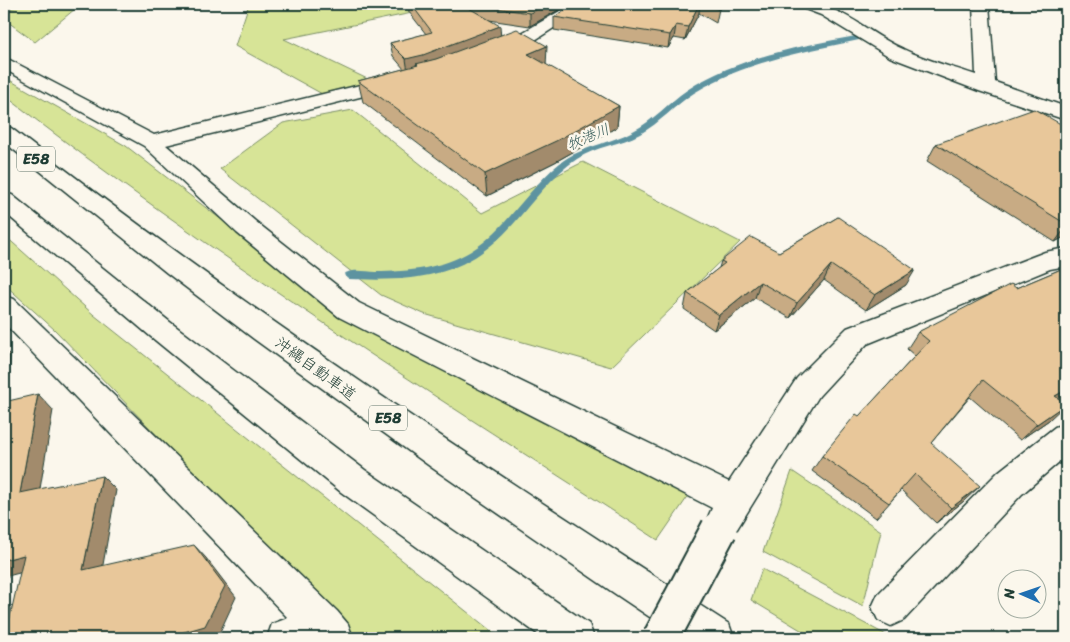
<svg xmlns="http://www.w3.org/2000/svg" width="1070" height="642" font-family="Sriracha,'Klee One',sans-serif">
	<rect width="100%" height="100%" fill="#fbf7ec"/>
	<filter id="ink" filterUnits="userSpaceOnUse"><feTurbulence type="fractalNoise" baseFrequency=".02" numOctaves="2"/><feDisplacementMap in="SourceGraphic" scale="10" xChannelSelector="R" yChannelSelector="G"/><feConvolveMatrix kernelMatrix="1 2 1 2 8 2 1 2 1" color-interpolation-filters="sRGB"/></filter>
	<g filter="url(#ink)">
		<g fill="#d7e497" stroke="#7b9066">
			<polygon points="23,4 81,4 35,42 4,19 4,11"/>
			<polygon points="249,4 411,4 412,13 284,39 380,85 324,95 235,46"/>
			<path d="M 4,77 L 126,146 L 364,330 L 689,495 L 658,540 C 437,397 212,257 4,95 Z"/>
			<polygon points="353,110 482,213 583,162 740,242 611,367 424,314 381,295 220,169 283,123"/>
			<polygon points="4,235 94,315 500,638 353,638 55,330 4,284"/>
			<polygon points="792,471 881,531 863,606 763,552"/>
			<polygon points="762,569 892,638 814,638 751,600"/>
		</g>
		<g fill="none" stroke-linecap="round" stroke-linejoin="round">
			<path fill="#5d93a0" fill-rule="evenodd" d="M 856,36 L 860,38 L 859,40 C 802,52 744,62 694,93 C 675,105 660,123 640,134 C 620,145 596,146 577,159 C 553,175 535,199 516,221 C 467,277 420,282 349,279 L 344,275 C 349,268 367,272 376,272 C 409,272 443,268 471,251 C 507,229 527,189 560,163 C 582,146 609,144 633,131 C 653,121 668,103 687,90 C 736,58 799,46 856,36 Z"/>
			<defs>
				<g id="minor">
					<polygon points="572,4 591,4 532,42 495,55 489,54 486,50 489,46 520,34"/>
					<path d="M 798,4 C 840,1 866,33 903,49 C 926,60 952,67 976,75 L 973,4 L 989,4 L 995,82 L 1066,107 L 1066,120 L 979,91 L 890,57 L 821,15 L 800,7 Z"/>
					<polygon points="4,57 154,135 397,76 404,78 406,82 404,86 166,145 255,221 359,303 729,482 797,378 847,328 1045,252 1066,248 1066,266 1050,269 867,344 819,396 737,529 725,533 713,529 708,517 712,508 339,317 237,233 144,146 4,69"/>
					<polygon points="4,296 14,299 337,611 348,624 353,638 267,638 272,624 288,618 4,323"/>
					<polygon points="1066,423 1066,456 1022,494 904,620 891,626 878,620 872,607 878,594 998,472 1055,427"/>
				</g>
				<g id="highway">
					<path d="M 4,126 L 11,128 C 242,308 483,466 729,624 L 734,638 L 681,638 L 611,591 L 431,467 L 254,339 L 167,273 L 4,142 Z"/>
					<polygon points="4,193 12,195 170,322 365,470 589,624 594,638 543,638 341,492 150,336 4,212"/>
				</g>
			</defs>
			<use href="#minor" stroke="#1f3d34" stroke-width="3"/>
			<use href="#highway" stroke="#1f3d34" stroke-width="3"/>
			<use href="#minor" fill="#fbf7ec" fill-rule="evenodd"/>
			<use href="#highway" fill="#fbf7ec" fill-rule="evenodd"/>
			<defs>
				<polyline id="minor-bridge" points="661,638 719,529"/>
			</defs>
			<use href="#minor-bridge" stroke="#1f3d34" stroke-width="39" stroke-linecap="butt"/>
			<use href="#minor-bridge" stroke="#fbf7ec" stroke-width="35"/>
		</g>
		<g fill="#c8ab84" stroke="#1f3d34">
			<polygon points="408,4 569,4 530,26 489,20 501,35 546,65 619,106 617,127 555,162 487,196 363,102 358,81 404,69 393,56 390,43 426,34 409,12"/>
			<polygon points="576,4 720,4 716,23 699,13 685,40 674,38 668,48 554,30 554,17"/>
			<polygon points="1066,127 1066,236 1055,242 927,161 936,144"/>
			<polygon points="838,217 906,285 866,310 824,280 790,318 755,298 714,330 684,309 687,293 719,268 721,261 779,252"/>
			<polygon points="1066,267 1066,397 1061,400 1049,420 1020,440 970,397 931,443 964,501 936,523 901,490 876,518 812,471 822,456 915,356 907,349 918,332 1016,288"/>
		</g>
		<g fill="#a28b6c" stroke="#1f3d34">
			<polygon points="547,4 569,4 530,26 530,13"/>
			<polygon points="699,4 700,4 699,13 685,40 688,27"/>
			<polygon points="676,25 674,38 668,48 670,35"/>
			<polygon points="500,26 501,39 418,65 416,64 417,70 408,72 406,59"/>
			<polygon points="547,46 546,67 528,54"/>
			<polygon points="619,106 617,127 555,162 487,196 485,174"/>
			<polygon points="1066,227 1066,236 1055,242"/>
			<polygon points="831,265 824,280 790,318 797,303"/>
			<polygon points="915,270 906,285 866,310 875,295"/>
			<polygon points="760,282 755,298 714,330 719,315"/>
			<polygon points="4,349 10,355 7,421 4,418"/>
			<polygon points="1066,390 1066,397 1038,412 1055,396"/>
			<polygon points="38,394 53,410 37,507 20,493"/>
			<polygon points="1066,404 1049,420 1020,440 1037,424"/>
			<polygon points="102,476 116,490 100,582 83,570"/>
			<polygon points="980,486 964,501 936,523 951,508"/>
			<polygon points="194,545 206,558 236,597 218,636 212,638 163,638"/>
			<polygon points="24,555 42,567 4,577 4,560"/>
		</g>
		<g fill="#e8c79a" stroke="#1f3d34">
			<polygon points="411,4 462,4 500,26 423,55 406,59 390,43 432,32"/>
			<polygon points="468,4 547,4 530,13"/>
			<polygon points="576,4 699,4 688,27 676,25 670,35 554,17"/>
			<polygon points="707,4 720,4 719,10"/>
			<polygon points="517,29 547,46 528,54 619,106 556,141 485,174 358,81 418,65 416,64 436,59"/>
			<polygon points="1034,109 1066,127 1066,224 936,144"/>
			<polygon points="838,217 915,270 875,295 831,265 797,303 760,282 719,315 687,293 725,263 721,261 751,237 779,252"/>
			<polygon points="1066,267 1066,390 1055,396 1066,404 1037,424 983,380 931,443 980,486 951,508 915,474 889,503 822,456 856,414 859,416 929,341 918,332 1011,284 1016,288"/>
			<polygon points="38,394 20,493 102,476 83,570 194,545 225,586 205,626 163,638 4,638 4,623 9,621 24,555 4,560 4,402"/>
		</g>
	</g>
	<g text-anchor="middle" stroke-width="5" stroke-linejoin="round" paint-order="stroke">
		<g font-size="15" font-style="italic" fill="#345a58" stroke="#fbf7ec">
			<text transform="translate(588 137) rotate(-23)" y="5">牧港川</text>
		</g>
		<g fill="#fbf7ec" stroke="#61756b" stroke-width="1">
			<rect x="17" y="146.5" width="38" height="25" rx="4"/>
			<rect x="369" y="405.5" width="38" height="25" rx="4"/>
		</g>
		<g font-size="15" font-weight="bold" fill="#1f3d34">
			<text x="36" y="164">E58</text>
			<text x="388" y="423">E58</text>
		</g>
		<g font-size="16" fill="#1f3d34" stroke="#fbf7ec">
			<text transform="translate(316 368) rotate(36)" y="6">沖縄自動車道</text>
		</g>
	</g>
	<rect width="1070" height="642" fill="none" stroke="#fbf7ec" stroke-width="20"/>
	<rect x="10" y="10" width="1050" height="622" fill="none" stroke="#1f3d34" stroke-width="2" filter="url(#ink)"/>
	<g transform="translate(1022 594) rotate(272)"><circle r="24" fill="#fbf7ec" stroke="#a3ada2"/>
	<path d="M0-4L9 19L0 12L-9 19Z" fill="#1f6fb2"/>
	<text y="-8" font-size="14" font-weight="bold" text-anchor="middle" fill="#1f3d34">N</text>
	</g>
</svg>
